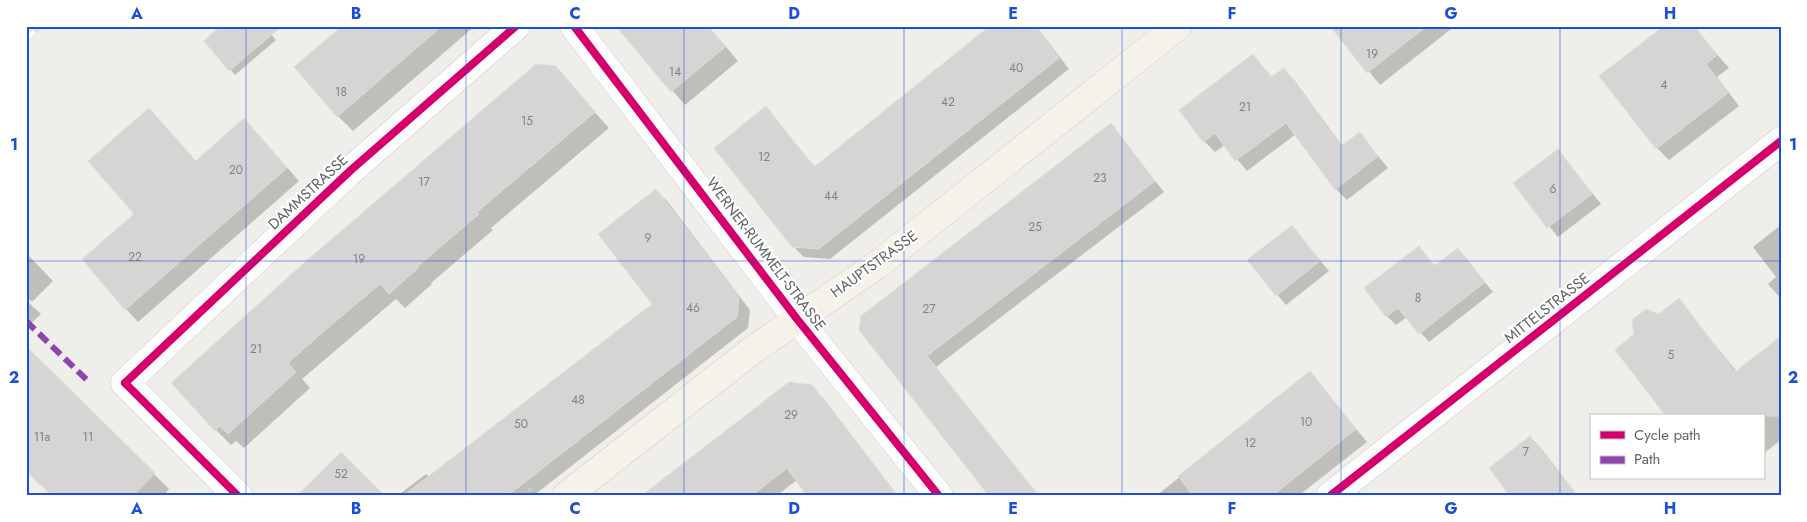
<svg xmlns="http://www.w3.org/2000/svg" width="1807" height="522" font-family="Jost,sans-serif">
	<rect width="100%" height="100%" fill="#efeeea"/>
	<g fill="#0003">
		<polygon points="264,26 276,40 235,75 206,41"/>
		<polygon points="344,26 475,26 353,131 338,116"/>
		<polygon points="617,26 708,26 738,61 685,105"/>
		<polygon points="992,26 1036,26 1069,69 830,259 804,257 793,246 766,108 815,167"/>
		<polygon points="1346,26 1455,26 1380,85 1339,35"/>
		<polygon points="1695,29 1729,68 1717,77 1739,106 1669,160 1657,148"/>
		<polygon points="1253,56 1272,77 1284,69 1294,80 1343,147 1360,134 1388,168 1347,200 1336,189 1296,134 1247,171 1225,145 1215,152 1204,141"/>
		<polygon points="555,68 609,128 491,228 493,230 431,283 432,284 405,308 396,299 302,379 310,388 244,448 236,441 231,445 216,430"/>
		<polygon points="149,110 196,162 257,133 299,181 138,322 126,309"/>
		<polygon points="1111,125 1164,192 936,367 1039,496 991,496 862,317"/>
		<polygon points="1558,150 1601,204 1558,237 1514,183"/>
		<polygon points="656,190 667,201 750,310 748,328 533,496 397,496 426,474 429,477 654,305"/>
		<polygon points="1781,225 1781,299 1768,284 1776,277 1753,247"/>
		<polygon points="1292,227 1329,271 1286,305 1249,261"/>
		<polygon points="1419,247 1436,267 1458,250 1493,292 1429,342 1407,317 1396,325 1387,316"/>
		<polygon points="26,253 53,281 32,302 26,296"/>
		<polygon points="26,300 41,314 26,328"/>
		<polygon points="1679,300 1737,372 1781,337 1781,440 1763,454 1763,416 1659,315"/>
		<polygon points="26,348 169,489 163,496 53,496"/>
		<polygon points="1310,373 1367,442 1298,496 1156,496"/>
		<polygon points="811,386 823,398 898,496 810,496 797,480 776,496 646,496"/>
		<polygon points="1530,437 1540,447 1577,495 1577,496"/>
	</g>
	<g fill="#d6d5d3" stroke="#deddd9">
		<polygon points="221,26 282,26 229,71 204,41"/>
		<polygon points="342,26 442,26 337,117 294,67"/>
		<polygon points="616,26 708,26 725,47 671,92"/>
		<polygon points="990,26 1035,26 1059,58 819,249 792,247 714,148 766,106 814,167"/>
		<polygon points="1330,26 1427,26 1367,73"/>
		<polygon points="1664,26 1694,26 1717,55 1706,64 1728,93 1656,149 1599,76"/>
		<polygon points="1253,54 1271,77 1284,68 1341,146 1360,132 1378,156 1335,190 1286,123 1235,161 1215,133 1203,142 1179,110"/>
		<polygon points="536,64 556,66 595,112 477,212 479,214 417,267 418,268 389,294 380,284 324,331 288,363 296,372 228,434 220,426 215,431 171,383 304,263"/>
		<polygon points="149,108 196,161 244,118 287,168 125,310 82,259 134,214 88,161"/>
		<polygon points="1111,123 1155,181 927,356 1039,496 989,496 859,330 861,316"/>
		<polygon points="1558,149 1592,194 1547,228 1513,183"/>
		<polygon points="656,189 739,297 737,317 507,496 403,496 652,304 598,234"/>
		<polygon points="1292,225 1320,261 1276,296 1247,260"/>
		<polygon points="1419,246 1434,266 1458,248 1485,282 1419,334 1398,308 1386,317 1364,288"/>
		<polygon points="1679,298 1735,372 1781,336 1781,416 1666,416 1615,350 1634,334 1632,320 1646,309 1659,314"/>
		<polygon points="26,346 155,473 133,496 52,496 26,471"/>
		<polygon points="1310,371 1356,429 1272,496 1193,496 1178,476"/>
		<polygon points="789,382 812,385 897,496 807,496 787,468 751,496 641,496"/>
		<polygon points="1530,436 1577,496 1510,496 1489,468"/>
		<polygon points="341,452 385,496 297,496"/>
	</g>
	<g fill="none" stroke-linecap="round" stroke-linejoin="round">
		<defs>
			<g id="minor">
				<polyline points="574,26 797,319 939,496"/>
				<polyline points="238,496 125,383 351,170 516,26"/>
				<polyline points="1330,496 1781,141"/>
			</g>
			<polyline id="major" points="566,496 754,349 877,265 1178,26"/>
		</defs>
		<use href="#minor" stroke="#cbcccc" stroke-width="29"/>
		<use href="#major" stroke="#d7ceb8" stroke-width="29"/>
		<polyline stroke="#cacfcc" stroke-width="3" stroke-dasharray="5 2.5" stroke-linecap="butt" points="522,496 532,488"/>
		<use href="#minor" stroke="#fdfcfc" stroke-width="28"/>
		<use href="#major" stroke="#f4f2e9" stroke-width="28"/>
		<defs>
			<polyline id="rail" points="26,39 41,26"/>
		</defs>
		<use href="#rail" stroke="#e4e4e4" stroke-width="5.5"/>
		<use href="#rail" stroke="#fff" stroke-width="4" stroke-dasharray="11" stroke-linecap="butt"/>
		<polyline stroke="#8e44ad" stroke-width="6" stroke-dasharray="12 6" stroke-linecap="butt" points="26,321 90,383"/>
		<defs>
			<g id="cycleway">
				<polyline points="574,26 797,319 939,496"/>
				<polyline points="125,383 351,170 516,26"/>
				<polyline points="125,383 238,496"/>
				<polyline points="1330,496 1781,141"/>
			</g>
		</defs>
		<use href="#cycleway" stroke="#fff" stroke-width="11"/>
		<use href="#cycleway" stroke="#d6006c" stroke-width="8"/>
	</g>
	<path fill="none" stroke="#1d4ed8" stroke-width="1" stroke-opacity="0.55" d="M 246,26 L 246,496M 466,26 L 466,496M 684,26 L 684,496M 904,26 L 904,496M 1122,26 L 1122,496M 1341,26 L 1341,496M 1560,26 L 1560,496M 26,261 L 1781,261"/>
	<g text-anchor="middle" stroke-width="4" stroke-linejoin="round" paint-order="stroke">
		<g font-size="12" fill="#7e8184">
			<text x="1372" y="58">19</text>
			<text x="1016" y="72">40</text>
			<text x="675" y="76">14</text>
			<text x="1664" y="89">4</text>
			<text x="341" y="96">18</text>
			<text x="948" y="106">42</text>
			<text x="1245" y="111">21</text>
			<text x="527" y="125">15</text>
			<text x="764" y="161">12</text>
			<text x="236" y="174">20</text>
			<text x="1100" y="182">23</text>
			<text x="424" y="186">17</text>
			<text x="1553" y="193">6</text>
			<text x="831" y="200">44</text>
			<text x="1035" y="231">25</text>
			<text x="648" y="242">9</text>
			<text x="135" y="261">22</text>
			<text x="359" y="263">19</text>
			<text x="1418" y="302">8</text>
			<text x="693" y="312">46</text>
			<text x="929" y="313">27</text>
			<text x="256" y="353">21</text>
			<text x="1671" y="359">5</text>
			<text x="578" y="404">48</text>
			<text x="791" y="419">29</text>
			<text x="1306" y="426">10</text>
			<text x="521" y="428">50</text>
			<text x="42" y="441">11a</text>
			<text x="88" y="441">11</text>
			<text x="1250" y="447">12</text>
			<text x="1526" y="456">7</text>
			<text x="341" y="478">52</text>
		</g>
		<g font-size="15" fill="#5f6368" stroke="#fff">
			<text transform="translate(308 192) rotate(-43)" y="5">DAMMSTRASSE</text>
			<text transform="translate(766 254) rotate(53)" y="5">WERNER-RUMMELT-STRASSE</text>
			<text transform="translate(874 264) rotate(-36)" y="5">HAUPTSTRASSE</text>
			<text transform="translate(1547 308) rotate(-38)" y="5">MITTELSTRASSE</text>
		</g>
	</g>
	<rect width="1807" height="522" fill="none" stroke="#ffffff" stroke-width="55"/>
	<rect x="1590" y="414" width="175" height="65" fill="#ffffff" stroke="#bfc1c3"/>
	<rect x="1600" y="431" width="25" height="8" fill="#d6006c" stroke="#bfc1c3"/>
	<text x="1634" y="440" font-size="15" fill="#5f6368">Cycle path</text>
	<rect x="1600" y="456" width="25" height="8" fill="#8e44ad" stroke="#bfc1c3"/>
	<text x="1634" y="464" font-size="15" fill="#5f6368">Path</text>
	<rect x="28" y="28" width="1752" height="466" fill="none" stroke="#1d4ed8" stroke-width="2"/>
	<g font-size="16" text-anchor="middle" font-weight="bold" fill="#1d4ed8">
		<text x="137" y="19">A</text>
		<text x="356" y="19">B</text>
		<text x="575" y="19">C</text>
		<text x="794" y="19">D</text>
		<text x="1013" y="19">E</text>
		<text x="1232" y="19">F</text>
		<text x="1451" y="19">G</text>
		<text x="1670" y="19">H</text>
		<text x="14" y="150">1</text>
		<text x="1793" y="150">1</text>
		<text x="14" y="383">2</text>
		<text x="1793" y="383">2</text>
		<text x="137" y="514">A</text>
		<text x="356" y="514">B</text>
		<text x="575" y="514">C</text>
		<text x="794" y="514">D</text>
		<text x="1013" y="514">E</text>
		<text x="1232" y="514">F</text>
		<text x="1451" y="514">G</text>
		<text x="1670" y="514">H</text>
	</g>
</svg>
